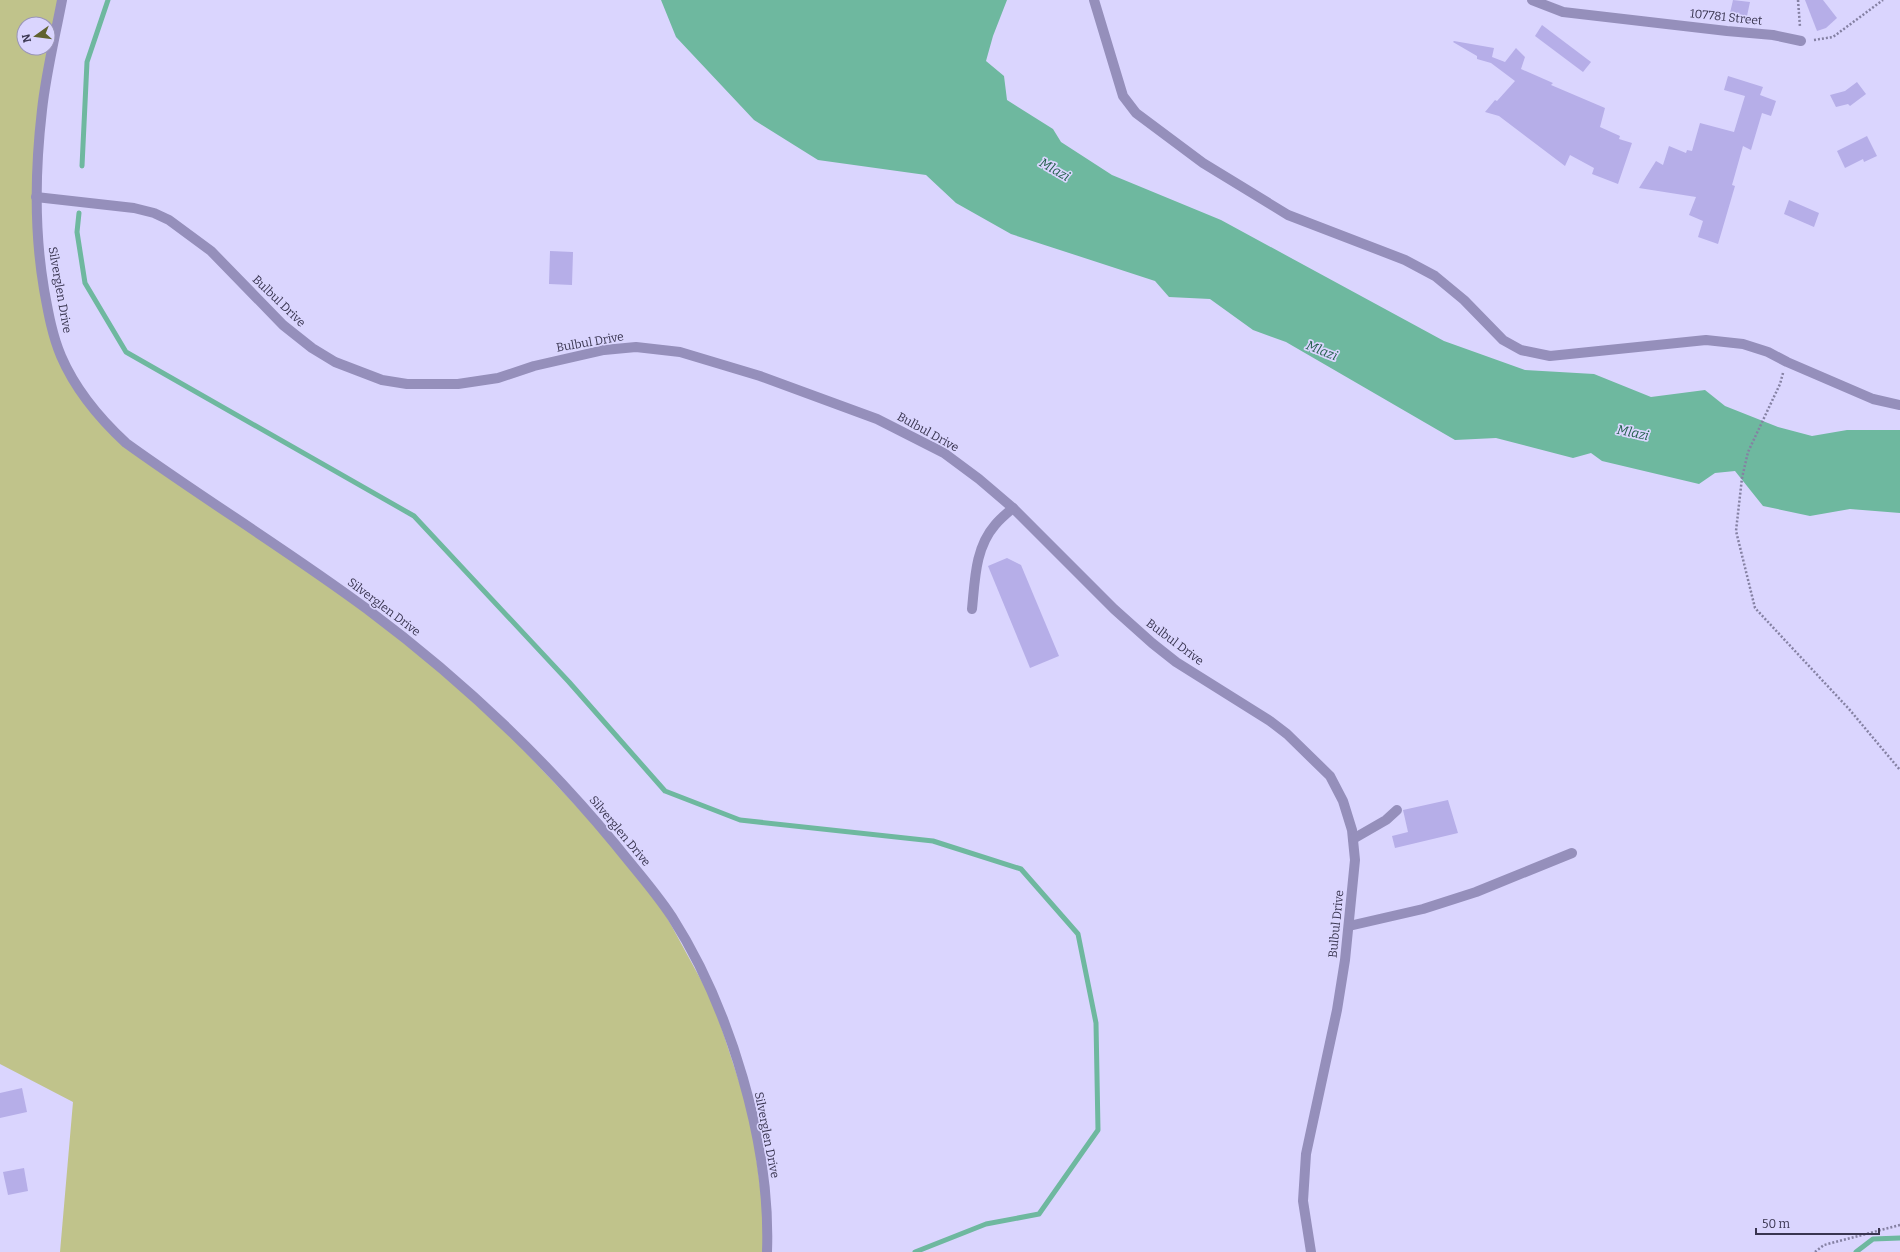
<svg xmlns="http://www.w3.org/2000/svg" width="1900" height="1252" font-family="Bitter,serif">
	<rect width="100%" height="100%" fill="#dad5fe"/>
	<path fill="#c0c38b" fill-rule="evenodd" d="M 0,0 L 61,0 L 33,196 L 55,343 L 97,418 L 208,501 L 428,657 L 514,740 L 597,828 L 648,885 L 670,923 L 713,1002 L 751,1118 L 764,1216 L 764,1252 L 60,1252 L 73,1102 L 0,1064 ZM 24,24 L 48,24 L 48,48 L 24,48 Z"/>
	<polygon fill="#6eb89f" points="661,0 1007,0 993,36 986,61 1004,76 1007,100 1053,129 1061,142 1112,175 1221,220 1444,341 1525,370 1594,374 1651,397 1705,390 1725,406 1778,427 1812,436 1847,430 1900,430 1900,513 1850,509 1810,516 1763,506 1735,471 1715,473 1699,484 1602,461 1591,453 1573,458 1496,438 1455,440 1286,342 1253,330 1210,299 1169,297 1155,281 1011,234 956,203 926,175 818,160 754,120 676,37"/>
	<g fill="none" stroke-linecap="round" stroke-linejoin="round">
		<g stroke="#6eb89f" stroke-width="5">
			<polyline points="82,166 87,62 108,0"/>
			<polyline points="79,213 77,232 85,283 126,352 414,516 569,682 665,791 740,820 933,841 1021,869 1078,934 1096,1023 1098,1130 1039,1214 986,1224 915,1252"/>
			<polyline points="1856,1252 1873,1239 1900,1238"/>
		</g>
	</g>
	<g fill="#b6aee8">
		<polygon points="1733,0 1750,2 1747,16 1730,13"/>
		<polygon points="1805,0 1823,0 1837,18 1826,28 1817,31"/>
		<polygon points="1542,25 1591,62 1583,72 1535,36"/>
		<polygon points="1454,41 1494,48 1492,57 1505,62 1516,48 1525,57 1521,69 1553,83 1551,85 1605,108 1600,127 1620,136 1619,139 1632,143 1618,184 1592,174 1594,168 1570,155 1565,166 1499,116 1485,112 1495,100 1497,101 1515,81 1491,63 1477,59 1477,56 1453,42"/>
		<polygon points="1728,76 1763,87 1760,95 1776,101 1771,116 1762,113 1751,150 1743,146 1732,185 1735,186 1718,244 1698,237 1703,221 1689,215 1696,197 1639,188 1656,161 1663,165 1669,146 1686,153 1687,150 1692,151 1700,123 1734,132 1745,96 1724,90"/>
		<polygon points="1857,82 1866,94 1850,106 1848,104 1836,107 1830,95 1845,91"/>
		<polygon points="1867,136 1877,156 1864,162 1863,159 1845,168 1837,151"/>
		<polygon points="1789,200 1819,213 1814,227 1784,214"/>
		<polygon points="550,251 573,252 572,285 549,284"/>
		<polygon points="1007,558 1021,565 1059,656 1030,668 988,566"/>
		<polygon points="1448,800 1458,833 1395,848 1392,836 1408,832 1403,810"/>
		<polygon points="22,1088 27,1112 0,1118 0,1093"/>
		<polygon points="24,1168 28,1191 8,1195 3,1172"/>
	</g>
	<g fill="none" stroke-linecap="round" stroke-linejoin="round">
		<g stroke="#8581a3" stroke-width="2.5" stroke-dasharray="2 2" stroke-linecap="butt">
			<polyline points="1798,0 1800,27"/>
			<polyline points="1814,40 1833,37 1883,0"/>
			<polyline points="1783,373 1780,384 1748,452 1742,478 1736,531 1755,608 1849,709 1900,770"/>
			<polyline points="1815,1252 1824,1245 1900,1225"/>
		</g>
		<g stroke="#958fbb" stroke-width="10">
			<path d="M 62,0 C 55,37 46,73 42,110 C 35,170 34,230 44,289 C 48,311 52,335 61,356 C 76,391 99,418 126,443 C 205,500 289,551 367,609 C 458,677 543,757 615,844 C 634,868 655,891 672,917 C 730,1008 771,1143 767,1252"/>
			<polyline points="1094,0 1123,96 1136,113 1203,163 1288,215 1405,260 1435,276 1464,300 1503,340 1521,350 1550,356 1706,340 1743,344 1768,352 1787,362 1873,399 1900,405"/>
			<polyline points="1532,0 1563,12 1727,31 1773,35 1801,41"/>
			<polyline points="36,197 134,208 154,213 169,220 211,251 283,325 312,348 335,362 382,380 407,384 458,384 498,378 534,366 604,350 636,347 680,352 760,376 877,419 944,453 979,479 1013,508 1114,609 1152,643 1176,662 1270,721 1287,734 1330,776 1343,801 1352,830 1355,860 1345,960 1337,1010 1306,1154 1303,1201 1311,1252"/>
			<path d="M 972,609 C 975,580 975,548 995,525 C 1000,519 1007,513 1013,508"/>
			<polyline points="1353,839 1386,820 1397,810"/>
			<polyline points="1349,926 1423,909 1476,892 1572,853"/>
		</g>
	</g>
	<g text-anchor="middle" stroke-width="3.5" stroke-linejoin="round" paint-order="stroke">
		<g font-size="12" fill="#393550" stroke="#dad5fe">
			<text transform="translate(1726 17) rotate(6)" y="4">107781 Street</text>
			<text transform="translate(60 290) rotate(80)" y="4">Silverglen Drive</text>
			<text transform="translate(279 301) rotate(44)" y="4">Bulbul Drive</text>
			<text transform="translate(590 342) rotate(-10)" y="4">Bulbul Drive</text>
			<text transform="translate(928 432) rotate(29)" y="4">Bulbul Drive</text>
			<text transform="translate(384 607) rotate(37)" y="4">Silverglen Drive</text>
			<text transform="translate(1175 642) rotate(37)" y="4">Bulbul Drive</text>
			<text transform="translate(620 831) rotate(50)" y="4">Silverglen Drive</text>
			<text transform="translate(1336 924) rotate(-84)" y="4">Bulbul Drive</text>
			<text transform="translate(767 1135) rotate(79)" y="4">Silverglen Drive</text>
		</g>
		<g font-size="13" font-style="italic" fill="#235e4c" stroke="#dad5fe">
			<text transform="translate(1055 169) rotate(30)" y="5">Mlazi</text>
			<text transform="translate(1322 350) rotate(22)" y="5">Mlazi</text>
			<text transform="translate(1633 432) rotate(12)" y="5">Mlazi</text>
		</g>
	</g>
	<g transform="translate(36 36) rotate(256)"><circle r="19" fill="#dad5fe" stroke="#9a95b8"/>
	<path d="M0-3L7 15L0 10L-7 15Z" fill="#60622f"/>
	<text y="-6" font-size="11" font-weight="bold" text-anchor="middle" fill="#393550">N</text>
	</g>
	<path d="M1756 1228v6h123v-6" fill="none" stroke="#393550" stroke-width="2"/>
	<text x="1762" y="1228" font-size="12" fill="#393550" stroke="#dad5fe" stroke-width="3" paint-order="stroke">50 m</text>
</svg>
